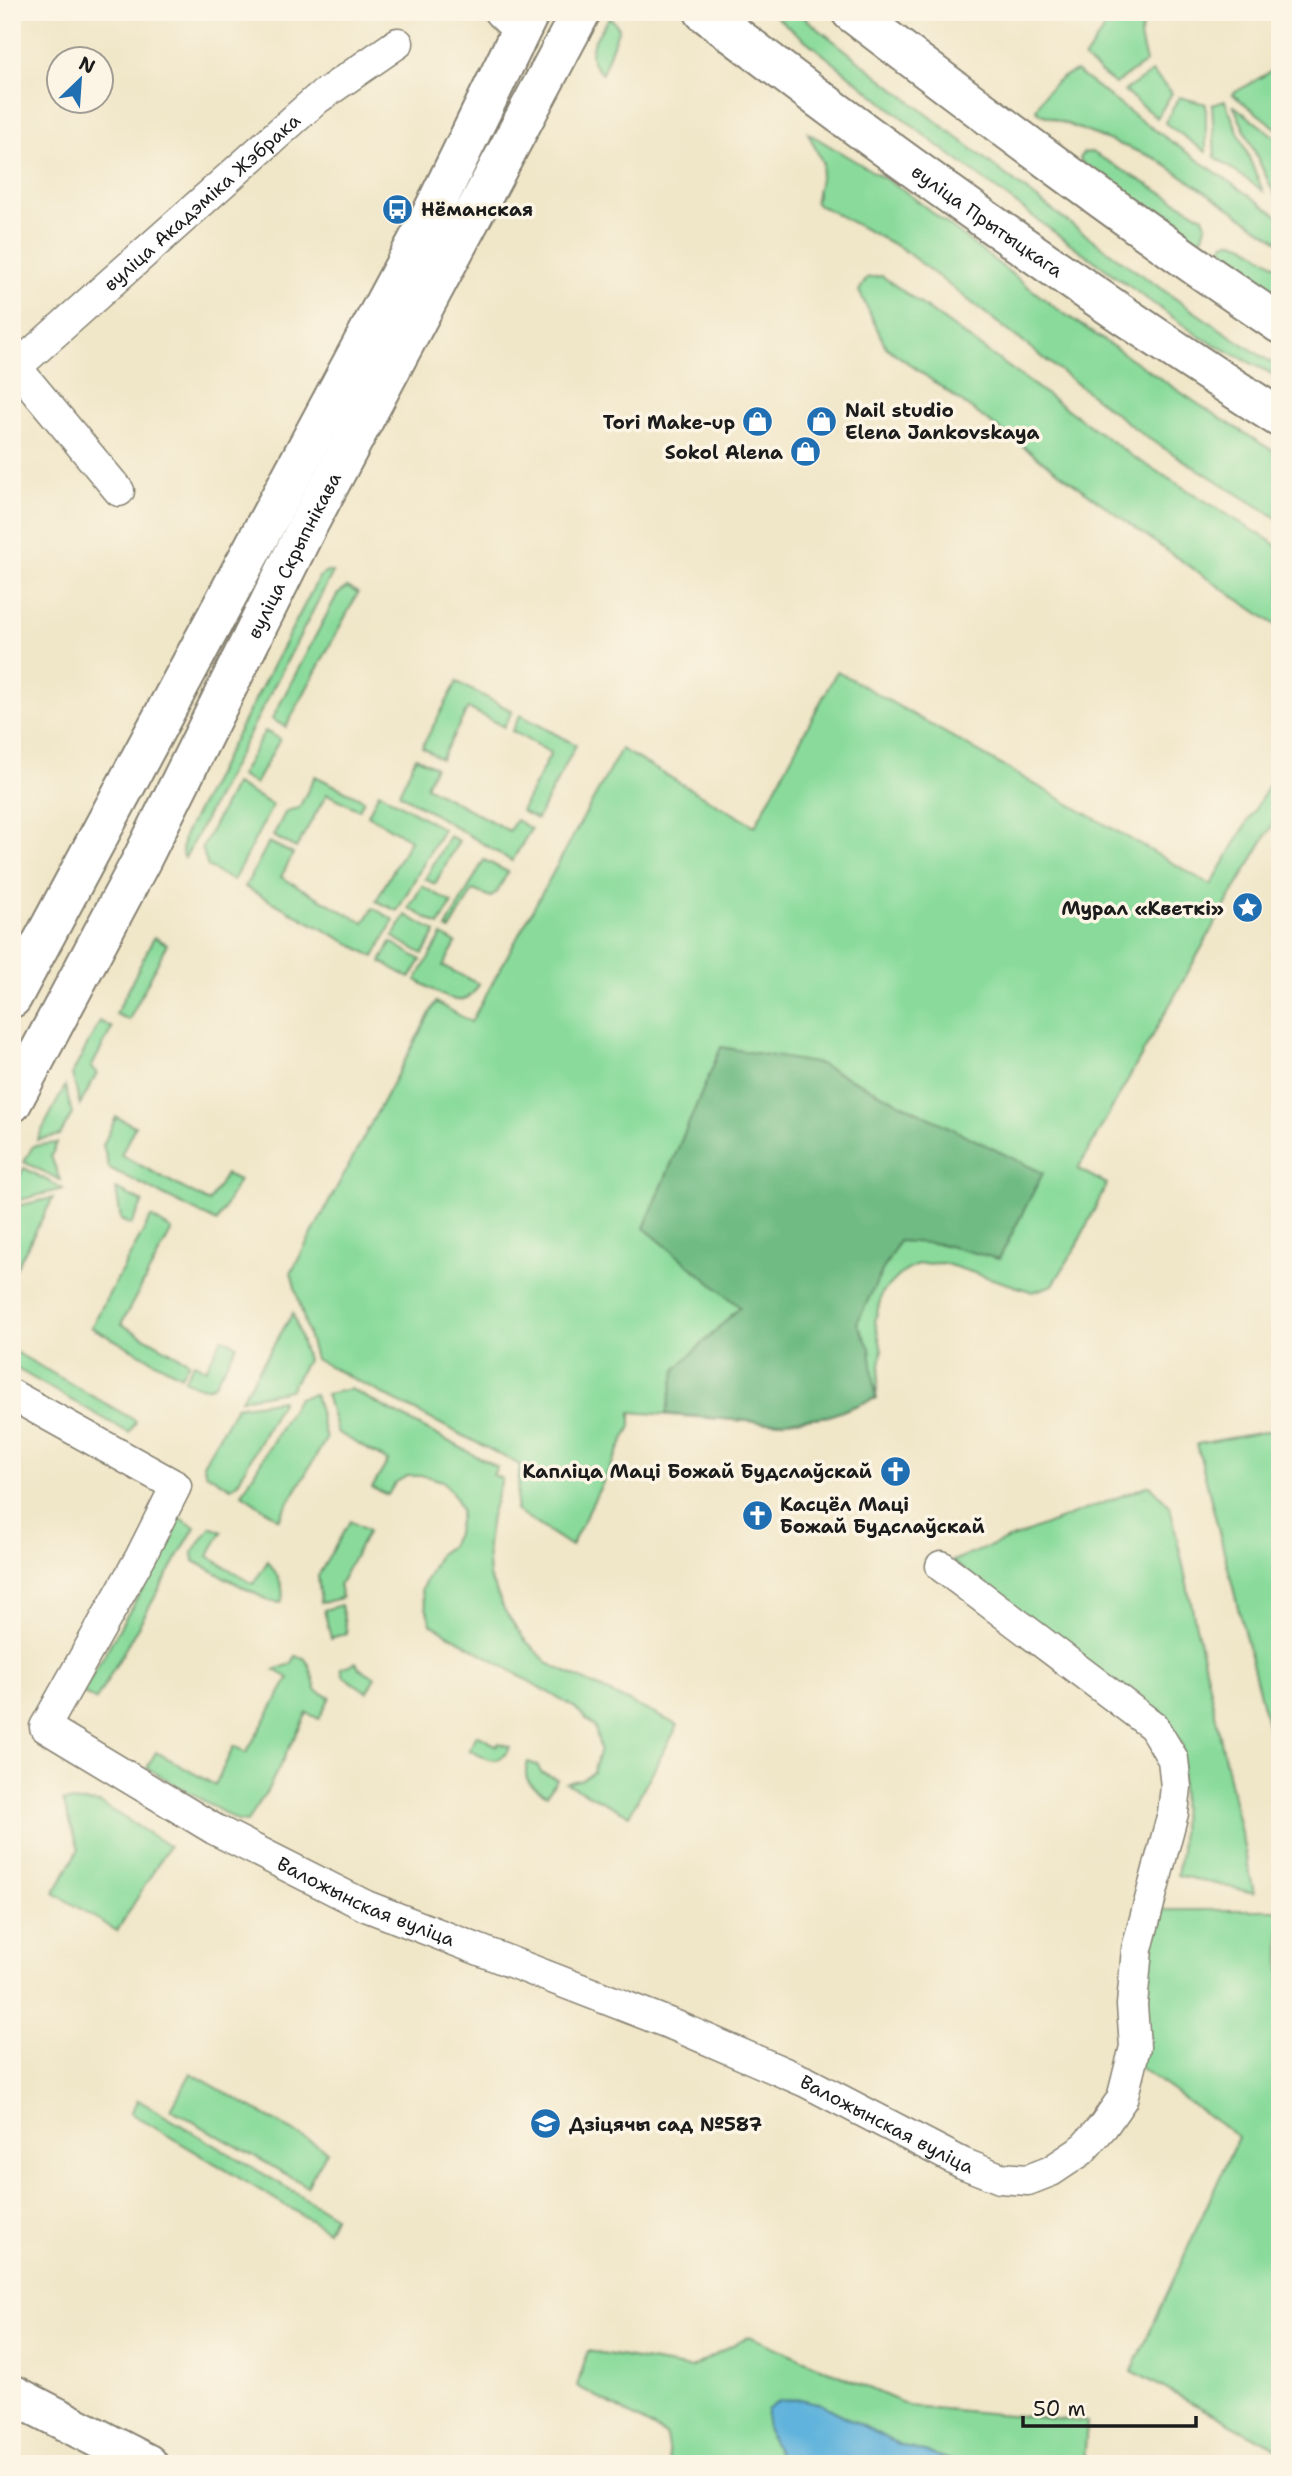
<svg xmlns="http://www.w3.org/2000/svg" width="1292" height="2476" font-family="'Shantell Sans',sans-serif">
	<rect width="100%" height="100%" fill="#fcf5e5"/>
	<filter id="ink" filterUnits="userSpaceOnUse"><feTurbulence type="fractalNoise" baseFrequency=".0143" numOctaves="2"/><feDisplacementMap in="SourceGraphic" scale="14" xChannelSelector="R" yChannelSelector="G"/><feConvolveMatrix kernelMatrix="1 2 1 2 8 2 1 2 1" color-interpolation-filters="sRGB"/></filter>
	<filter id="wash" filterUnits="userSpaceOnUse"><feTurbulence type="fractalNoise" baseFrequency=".00686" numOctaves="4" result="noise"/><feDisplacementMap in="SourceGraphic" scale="28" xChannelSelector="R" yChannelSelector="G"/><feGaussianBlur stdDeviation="1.57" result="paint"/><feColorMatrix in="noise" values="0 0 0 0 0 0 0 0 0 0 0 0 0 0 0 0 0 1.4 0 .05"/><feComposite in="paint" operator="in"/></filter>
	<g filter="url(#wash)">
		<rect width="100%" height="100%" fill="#f0e6c8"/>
		<g fill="#8adb9b" stroke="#537c5c" stroke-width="2">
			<path d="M 770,12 L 797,12 C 954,136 1111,261 1280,368 L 1280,378 L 1200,337 L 1047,227 L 924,135 Z"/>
			<polygon points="1115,12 1147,12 1140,37 1146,62 1115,84 1084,59"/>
			<path d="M 610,17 L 619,28 L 602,74 C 580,54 596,37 610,17 Z"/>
			<polygon points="1280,66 1280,131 1232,94"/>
			<path d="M 1076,71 L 1139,119 L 1280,217 L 1280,242 L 1155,158 L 1041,114 L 1036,110 C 1045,90 1056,79 1076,71 Z"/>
			<polygon points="1152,72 1172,93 1157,118 1124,91"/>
			<polygon points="1179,97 1206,104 1206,152 1165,123"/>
			<polygon points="1225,101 1263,191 1215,157 1212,105"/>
			<polygon points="1233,105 1280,141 1280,202 1277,200"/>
			<polygon points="808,133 902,189 1053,306 1204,408 1280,455 1280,520 1146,437 901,248 815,203 823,164"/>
			<polygon points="1092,152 1203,217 1206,225 1203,237 1189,241 1083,164 1080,159 1083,153"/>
			<polygon points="1234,241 1245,245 1280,268 1280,301 1226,263 1221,254 1222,246 1226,242"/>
			<polygon points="882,276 1132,456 1280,547 1280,628 1163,548 886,347 859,291 867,278"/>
			<polygon points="327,572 333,572 185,858 182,852 184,836 319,577"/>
			<polygon points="347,587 358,593 286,727 272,719 337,595"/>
			<polygon points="837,671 1211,885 1280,766 1280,812 1225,906 1078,1169 1107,1184 1075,1249 1053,1285 1033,1292 943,1263 918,1264 901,1274 882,1293 875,1321 882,1350 876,1398 829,1416 770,1423 631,1412 631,1426 571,1546 516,1510 520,1465 315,1359 291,1273 436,1002 471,1022 621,749 755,826"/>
			<polygon points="457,682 512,711 504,727 468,708 441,759 422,747"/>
			<polygon points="520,715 576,745 537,819 521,811 551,753 512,731"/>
			<polygon points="265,731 280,739 255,784 240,776"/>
			<polygon points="416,757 435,767 426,786 509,831 516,820 531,829 512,861 399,793"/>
			<polygon points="315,776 364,800 359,810 327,794 296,848 273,836 286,811 299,808"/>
			<polygon points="235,784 273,805 233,881 208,867 202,848"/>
			<polygon points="379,792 443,829 397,911 376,901 410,840 368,815"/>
			<polygon points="449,836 459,841 435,884 425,879"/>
			<polygon points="269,842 293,854 281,877 364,923 373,908 394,920 374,957 245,887"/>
			<polygon points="484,860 508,872 497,892 491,897 473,890 450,930 446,928"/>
			<polygon points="422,886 452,903 439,925 409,908"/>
			<polygon points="406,915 436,932 423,954 393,937"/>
			<path d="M 442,935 L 456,943 L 443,966 L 479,984 C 463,1016 438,992 416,980 Z"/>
			<polygon points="154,937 167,944 129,1020 116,1014"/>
			<polygon points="391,942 421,960 410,978 381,962"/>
			<polygon points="100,1021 112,1028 91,1068 97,1073 80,1105 72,1074"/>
			<polygon points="65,1086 72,1114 60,1135 37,1140"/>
			<polygon points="116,1117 135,1126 121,1155 209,1202 226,1174 239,1180 217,1222 109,1168 103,1145"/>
			<polygon points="57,1143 51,1156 60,1180 24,1162 33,1146"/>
			<polygon points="24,1168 63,1189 12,1202 12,1190"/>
			<polygon points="116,1189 143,1202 131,1225 121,1220"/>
			<polygon points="53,1198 12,1276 12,1207"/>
			<polygon points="151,1217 172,1230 121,1324 189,1362 181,1376 91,1327"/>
			<polygon points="293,1313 307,1360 290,1390 241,1399"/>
			<path d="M 222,1338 L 237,1345 L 214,1385 C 203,1391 195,1385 184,1380 L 194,1363 L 206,1369 Z"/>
			<polygon points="12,1350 136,1421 129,1433 12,1366"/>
			<polygon points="350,1389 497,1467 493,1475 502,1479 491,1516 487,1545 489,1576 505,1611 524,1639 549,1664 678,1725 629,1815 566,1783 582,1779 593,1772 600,1749 595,1727 575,1708 431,1624 421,1590 439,1554 450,1546 457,1532 461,1511 454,1495 443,1481 425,1476 407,1476 395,1483 388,1495 372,1488 388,1461 337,1432 326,1394"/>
			<polygon points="315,1394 326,1439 279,1519 242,1494 298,1398"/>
			<polygon points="282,1400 238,1482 231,1488 206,1473 203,1464 236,1407"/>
			<polygon points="1280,1429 1280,1775 1197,1444"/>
			<polygon points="1150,1485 1170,1506 1254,1893 1177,1875 1181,1852 1182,1744 1136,1703 952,1561"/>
			<polygon points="178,1517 195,1527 96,1700 82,1693 148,1579 170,1518"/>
			<polygon points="350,1521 368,1531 339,1585 342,1598 321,1603 318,1576"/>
			<path d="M 211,1527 L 222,1532 L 208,1556 L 253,1584 L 268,1561 C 276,1573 287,1588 281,1603 L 269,1601 L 194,1561 L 193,1552 Z"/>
			<polygon points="341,1605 347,1633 331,1638 324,1610"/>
			<polygon points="296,1656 304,1658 310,1666 316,1690 330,1697 319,1719 307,1713 267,1791 247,1822 238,1821 147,1768 156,1752 215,1785 234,1746 246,1753 289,1678 275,1670 291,1664"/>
			<polygon points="356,1662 359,1668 375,1677 367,1692 343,1676 341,1668"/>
			<path d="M 477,1735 L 497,1746 L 499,1743 L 510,1747 C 498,1769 486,1758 469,1750 Z"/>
			<path d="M 528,1762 L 537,1765 L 541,1772 L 557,1779 L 547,1795 C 532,1786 521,1781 528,1762 Z"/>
			<polygon points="63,1801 100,1803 169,1846 117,1931 54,1893 79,1849"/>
			<polygon points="1148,1910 1276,1910 1280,1913 1280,2450 1132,2371 1238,2137 1132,2062"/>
			<polygon points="191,2073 327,2151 307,2186 171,2109"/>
			<polygon points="138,2100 335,2216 327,2230 130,2113"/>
			<polygon points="749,2336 910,2406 1087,2422 1084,2464 670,2464 666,2435 577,2386 588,2351 691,2368"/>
		</g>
		<polygon fill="#6fbb83" stroke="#466c50" stroke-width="2" points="721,1047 820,1064 1043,1173 999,1259 940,1244 899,1241 882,1271 857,1323 870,1348 876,1398 829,1416 770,1423 666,1414 676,1369 740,1307 644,1228"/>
		<polygon fill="#61b3dc" stroke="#3e687c" stroke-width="2" points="800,2399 821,2404 900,2445 965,2464 784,2464 766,2428 767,2410 779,2401"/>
	</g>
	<g filter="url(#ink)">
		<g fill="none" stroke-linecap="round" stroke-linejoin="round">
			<defs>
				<g id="minor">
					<polyline points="499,12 520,32"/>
					<polyline points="16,367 119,491"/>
					<path id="s1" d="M 12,371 L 317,99 L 398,43"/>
					<path id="s2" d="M 12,1395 L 176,1486 L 141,1556 L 45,1727 L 214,1829 L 366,1906 L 676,2026 L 806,2082 L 962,2163 L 1000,2178 L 1028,2180 L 1051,2171 L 1081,2151 L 1104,2125 L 1122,2099 L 1135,2047 L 1132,2005 L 1137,1949 L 1173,1813 L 1176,1787 L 1173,1759 L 1153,1726 L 941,1566"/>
				</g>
				<g id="major">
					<path id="s3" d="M 704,12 C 891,155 1082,292 1280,418"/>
					<path d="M 851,12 C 992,119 1133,225 1280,324"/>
					<polyline points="12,998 427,223 530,12"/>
					<path id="s4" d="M 12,1103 L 142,859 L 306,529 L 581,12"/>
					<polyline points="12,2394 148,2464"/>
				</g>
			</defs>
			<use href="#minor" stroke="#868172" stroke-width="33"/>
			<use href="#major" stroke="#868172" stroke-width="42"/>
			<use href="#minor" stroke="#fff" stroke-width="30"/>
			<use href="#major" stroke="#fff" stroke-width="38"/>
		</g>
	</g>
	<defs>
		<symbol id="bus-disc" viewBox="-11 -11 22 22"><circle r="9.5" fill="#1f6fb2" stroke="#fcf5e5"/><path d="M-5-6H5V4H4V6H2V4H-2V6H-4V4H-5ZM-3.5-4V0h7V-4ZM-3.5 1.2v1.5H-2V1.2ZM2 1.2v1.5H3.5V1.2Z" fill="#fff"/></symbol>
		<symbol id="shop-disc" viewBox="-11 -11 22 22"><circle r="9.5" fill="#1f6fb2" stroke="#fcf5e5"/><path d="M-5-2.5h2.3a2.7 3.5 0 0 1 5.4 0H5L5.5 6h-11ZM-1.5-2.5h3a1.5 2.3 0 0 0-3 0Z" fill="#fff"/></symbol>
		<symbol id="sight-disc" viewBox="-11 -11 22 22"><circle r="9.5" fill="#1f6fb2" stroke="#fcf5e5"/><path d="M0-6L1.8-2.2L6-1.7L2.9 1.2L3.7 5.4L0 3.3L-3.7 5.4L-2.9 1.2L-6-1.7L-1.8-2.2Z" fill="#fff"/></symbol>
		<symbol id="church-disc" viewBox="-11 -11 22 22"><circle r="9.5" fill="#1f6fb2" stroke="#fcf5e5"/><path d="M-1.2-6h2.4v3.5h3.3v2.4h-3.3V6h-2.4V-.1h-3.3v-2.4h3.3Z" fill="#fff"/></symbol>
		<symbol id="school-disc" viewBox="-11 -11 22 22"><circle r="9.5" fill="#1f6fb2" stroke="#fcf5e5"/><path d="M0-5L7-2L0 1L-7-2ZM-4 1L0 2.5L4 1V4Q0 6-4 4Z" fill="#fff"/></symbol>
	</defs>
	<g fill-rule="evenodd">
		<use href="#bus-disc" x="380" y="192" width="35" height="35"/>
		<use href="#shop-disc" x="804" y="404" width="35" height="35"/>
		<use href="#shop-disc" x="740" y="404" width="35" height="35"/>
		<use href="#shop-disc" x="788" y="434" width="35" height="35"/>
		<use href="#sight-disc" x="1230" y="890" width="35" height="35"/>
		<use href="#church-disc" x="878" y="1454" width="35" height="35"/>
		<use href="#church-disc" x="740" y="1498" width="35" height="35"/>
		<use href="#school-disc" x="528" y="2106" width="35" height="35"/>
	</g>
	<g text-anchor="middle" stroke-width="7" stroke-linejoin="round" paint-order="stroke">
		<g font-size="19" fill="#1c1c1c" stroke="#fcf5e5">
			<text dy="7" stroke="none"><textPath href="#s1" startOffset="254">вуліца Акадэміка Жэбрака</textPath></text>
			<text dy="7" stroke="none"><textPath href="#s3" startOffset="352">вуліца Прытыцкага</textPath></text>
			<text dy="7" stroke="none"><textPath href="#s4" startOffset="616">вуліца Скрыпнікава</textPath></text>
			<text dy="7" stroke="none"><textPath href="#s2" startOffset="828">Валожынская вуліца</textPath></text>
			<text dy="7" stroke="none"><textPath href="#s2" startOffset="1395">Валожынская вуліца</textPath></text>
		</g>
		<g font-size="19" font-weight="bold" fill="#1c1c1c" stroke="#fcf5e5" text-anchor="start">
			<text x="421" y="216">Нёманская</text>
			<text x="845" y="417">Nail studio<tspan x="845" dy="22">Elena Jankovskaya</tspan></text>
			<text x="735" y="429" text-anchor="end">Tori Make-up</text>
			<text x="783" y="459" text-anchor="end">Sokol Alena</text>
			<text x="1224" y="915" text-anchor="end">Мурал «Кветкі»</text>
			<text x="872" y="1478" text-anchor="end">Капліца Маці Божай Будслаўскай</text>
			<text x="780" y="1511">Касцёл Маці<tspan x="780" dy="22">Божай Будслаўскай</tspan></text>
			<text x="569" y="2131">Дзіцячы сад №587</text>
		</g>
	</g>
	<rect width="1292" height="2476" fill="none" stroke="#fcf5e5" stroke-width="42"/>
	<g transform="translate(80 80) rotate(25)"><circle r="33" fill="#fcf5e5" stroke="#a29e95" stroke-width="2"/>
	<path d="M0-5L12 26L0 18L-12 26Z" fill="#1f6fb2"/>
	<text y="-10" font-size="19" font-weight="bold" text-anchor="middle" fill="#1c1c1c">N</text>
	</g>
	<path d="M1023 2416v10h173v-10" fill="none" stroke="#1c1c1c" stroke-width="3.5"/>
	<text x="1033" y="2416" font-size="21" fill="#1c1c1c" stroke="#fcf5e5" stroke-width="5" paint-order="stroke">50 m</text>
</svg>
